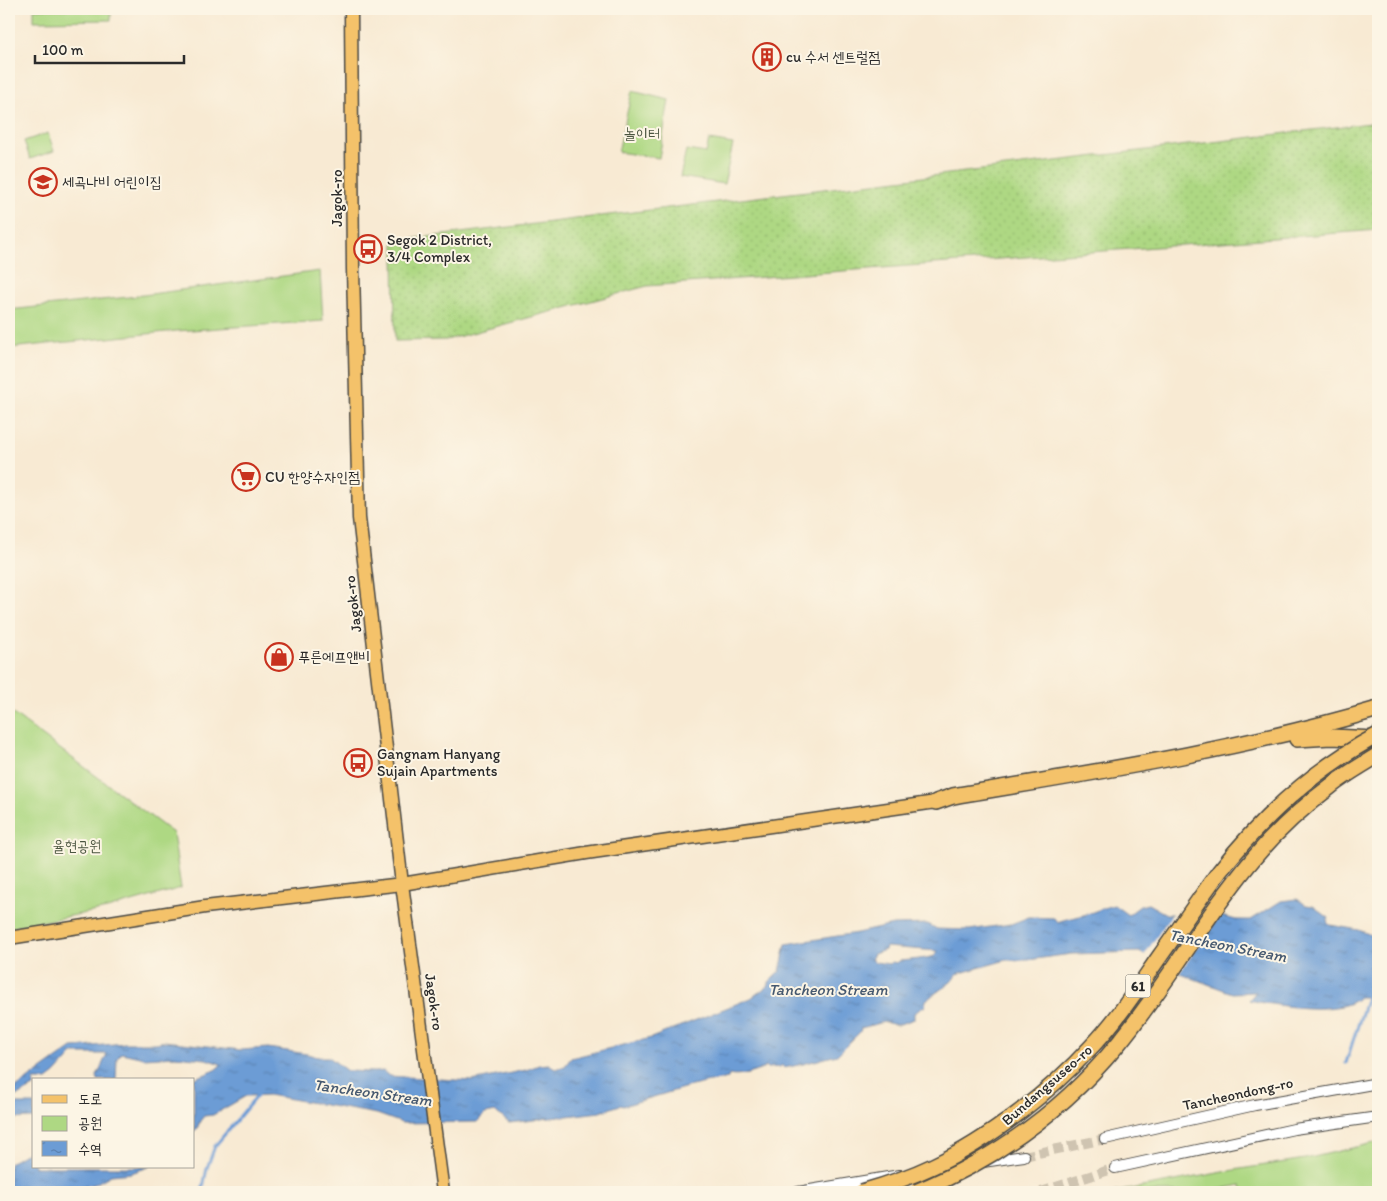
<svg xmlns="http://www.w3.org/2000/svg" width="1387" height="1201" font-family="Itim,'Poor Story',sans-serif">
	<defs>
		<pattern id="grass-dots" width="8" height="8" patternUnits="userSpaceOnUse" patternTransform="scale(1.25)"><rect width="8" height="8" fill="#aed883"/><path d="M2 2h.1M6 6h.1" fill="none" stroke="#96ba71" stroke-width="1.8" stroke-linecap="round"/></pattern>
		<pattern id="water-ripples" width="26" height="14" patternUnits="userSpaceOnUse" patternTransform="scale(1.25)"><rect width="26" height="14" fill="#6c9cd5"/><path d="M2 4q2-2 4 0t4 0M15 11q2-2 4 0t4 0" fill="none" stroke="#597fad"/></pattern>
	</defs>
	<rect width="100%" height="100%" fill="#fcf5e5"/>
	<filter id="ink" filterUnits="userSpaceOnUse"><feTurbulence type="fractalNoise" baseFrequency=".02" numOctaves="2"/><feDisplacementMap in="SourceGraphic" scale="10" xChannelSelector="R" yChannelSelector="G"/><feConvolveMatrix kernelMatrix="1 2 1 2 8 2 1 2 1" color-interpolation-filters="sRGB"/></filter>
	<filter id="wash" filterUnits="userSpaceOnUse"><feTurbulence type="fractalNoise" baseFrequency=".0096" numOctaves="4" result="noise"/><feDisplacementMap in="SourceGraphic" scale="20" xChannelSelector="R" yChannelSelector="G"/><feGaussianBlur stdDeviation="1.12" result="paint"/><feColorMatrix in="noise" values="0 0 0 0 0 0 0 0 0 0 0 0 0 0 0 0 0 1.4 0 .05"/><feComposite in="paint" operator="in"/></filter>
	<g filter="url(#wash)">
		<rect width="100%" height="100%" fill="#f8ead3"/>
		<polygon fill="url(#grass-dots)" stroke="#6c8257" points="1378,122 1378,230 647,286 446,340 395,341 394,241"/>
		<g fill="#aed883" stroke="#6c8257">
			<polygon points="34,9 111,9 111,20 34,21"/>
			<polygon points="632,91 669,100 659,158 618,152"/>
			<polygon points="48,133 54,151 30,159 24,141"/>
			<polygon points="709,140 733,144 724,184 680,177 686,150 706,153"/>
			<polygon points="320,271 323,321 176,331 9,348 9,310 129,297"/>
			<polygon points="9,711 173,833 181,888 107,909 9,928"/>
			<polygon points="1378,1142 1378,1192 1242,1192 1241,1185 1205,1192 1115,1192 1240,1169 1305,1159"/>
		</g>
		<g fill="url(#water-ripples)" stroke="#4c6480" fill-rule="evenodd">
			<path d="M 1297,899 L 1306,905 L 1313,906 L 1329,918 L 1327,922 L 1330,925 L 1359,930 L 1378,938 L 1378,997 L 1359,997 C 1342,1017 1273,1005 1249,1000 L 1256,992 L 1232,993 L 1181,974 L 1139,952 L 1071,954 L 1028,960 L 1006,960 L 957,974 L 951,982 L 926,1000 L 925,1006 L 914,1013 L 914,1019 L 897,1025 L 884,1022 L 861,1028 L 860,1032 L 837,1055 L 803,1064 L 784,1068 L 782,1065 L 780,1067 L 768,1068 L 766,1066 L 765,1068 C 754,1072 740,1078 729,1075 L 728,1078 L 687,1087 L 623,1106 L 620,1105 L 600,1112 L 509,1123 L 496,1112 L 485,1114 L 477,1122 L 402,1123 L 377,1114 L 268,1095 L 246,1096 L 213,1115 L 204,1116 L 200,1121 L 197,1129 L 194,1131 L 194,1080 L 192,1080 C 200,1075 217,1072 221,1064 L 206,1059 L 175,1056 L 144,1058 L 122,1053 L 117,1058 L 116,1080 L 98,1080 L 97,1076 L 107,1054 L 73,1054 L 55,1074 L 47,1080 L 34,1080 L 34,1087 L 15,1097 L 16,1104 L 34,1104 L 34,1118 L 9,1119 L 9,1097 L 15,1092 L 16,1088 L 72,1048 L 125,1043 L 156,1043 L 165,1041 L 241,1050 L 268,1048 L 307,1054 L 318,1057 L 329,1057 L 347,1071 L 375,1072 L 383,1071 L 389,1076 L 472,1081 L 526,1070 L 539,1065 L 549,1064 L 556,1069 L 565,1066 L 571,1058 L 651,1038 L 751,998 L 769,985 L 769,982 L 780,971 L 786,944 L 857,933 L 893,925 L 928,924 L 937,929 L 969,930 L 1011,924 L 1029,917 L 1054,918 L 1057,922 C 1065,919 1072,918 1080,916 C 1092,913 1102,908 1114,905 L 1128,915 L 1140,906 L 1148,904 L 1166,914 L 1221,916 L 1236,920 L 1251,920 L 1281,901 ZM 886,947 L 938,951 L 935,956 C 923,959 912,960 899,961 L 897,963 L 892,962 L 889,964 L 875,962 L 871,959 L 874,954 L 885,950 Z"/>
			<path d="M 34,1149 L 34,1167 L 149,1167 L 131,1173 L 111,1175 L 95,1184 L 79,1188 L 76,1192 L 9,1192 L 9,1163 C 18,1159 25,1153 34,1149 Z"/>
		</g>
		<polygon fill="#f8ead3" points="1174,911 1221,913 1178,975 1143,957"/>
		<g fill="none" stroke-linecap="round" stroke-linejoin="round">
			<g stroke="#6c9cd5" stroke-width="3">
				<polyline points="1346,1063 1368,994"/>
				<polyline points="202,1192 207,1168 215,1146 259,1093"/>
			</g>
		</g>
	</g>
	<g filter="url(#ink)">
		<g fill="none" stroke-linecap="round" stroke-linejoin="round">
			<g stroke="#cfc4b1" stroke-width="10" stroke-dasharray="10 5" stroke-linecap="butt">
				<polyline points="1024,1156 1105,1139"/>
				<polyline points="1041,1192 1115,1168"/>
			</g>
			<defs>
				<g id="minor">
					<polyline points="1105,1139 1255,1105 1378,1083"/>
					<polyline points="983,1162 1024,1156"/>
					<polyline points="1115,1168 1294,1129 1378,1117"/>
					<polyline points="798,1192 900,1175"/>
				</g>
				<g id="major">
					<polyline points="351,9 353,269 359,518 402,884 443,1192"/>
					<polyline points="9,938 205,907 402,884 586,853 936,802"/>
				</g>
				<g id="highway">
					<polyline points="1297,739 1331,737 1376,739"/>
					<path d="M 936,802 L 953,796 C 1096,772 1239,750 1378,709"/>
				</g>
			</defs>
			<use href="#minor" stroke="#4a4844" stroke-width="12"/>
			<use href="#major" stroke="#4a4844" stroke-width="15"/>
			<use href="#highway" stroke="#4a4844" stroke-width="18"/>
			<use href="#minor" stroke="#fff" stroke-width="10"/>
			<use href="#major" stroke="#f4c26a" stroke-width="12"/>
			<use href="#highway" stroke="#f4c26a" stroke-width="15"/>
			<defs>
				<g id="highway-bridge">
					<path d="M 862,1192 C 886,1185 910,1177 933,1166 C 988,1141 1051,1091 1092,1046 C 1118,1019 1139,986 1160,956 C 1180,928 1199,899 1219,872 C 1262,817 1316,768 1378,735"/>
					<path d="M 916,1192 C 996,1159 1063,1111 1118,1044 C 1167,985 1204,917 1254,858 C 1276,832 1303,807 1331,786 C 1346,774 1363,765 1378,755"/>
				</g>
			</defs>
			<use href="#highway-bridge" stroke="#4a4844" stroke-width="18" stroke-linecap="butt"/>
			<use href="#highway-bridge" stroke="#f4c26a" stroke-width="15"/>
		</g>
	</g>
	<defs>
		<symbol id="building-ring" viewBox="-11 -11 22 22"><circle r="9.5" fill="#fcf5e5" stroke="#c8321e" stroke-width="1.5"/><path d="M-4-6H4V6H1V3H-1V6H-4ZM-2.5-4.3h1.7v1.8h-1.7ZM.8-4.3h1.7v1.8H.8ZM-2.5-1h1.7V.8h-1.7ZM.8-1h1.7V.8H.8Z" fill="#c8321e"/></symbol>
		<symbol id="school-ring" viewBox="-11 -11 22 22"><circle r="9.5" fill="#fcf5e5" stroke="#c8321e" stroke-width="1.5"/><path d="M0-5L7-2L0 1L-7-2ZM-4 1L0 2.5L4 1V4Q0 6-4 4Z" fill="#c8321e"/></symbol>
		<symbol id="bus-ring" viewBox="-11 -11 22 22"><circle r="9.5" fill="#fcf5e5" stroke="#c8321e" stroke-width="1.5"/><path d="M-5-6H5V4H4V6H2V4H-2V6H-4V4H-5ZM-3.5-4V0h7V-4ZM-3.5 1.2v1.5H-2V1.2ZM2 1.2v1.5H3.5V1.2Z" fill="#c8321e"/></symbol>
		<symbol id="supermarket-ring" viewBox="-11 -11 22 22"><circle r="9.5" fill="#fcf5e5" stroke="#c8321e" stroke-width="1.5"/><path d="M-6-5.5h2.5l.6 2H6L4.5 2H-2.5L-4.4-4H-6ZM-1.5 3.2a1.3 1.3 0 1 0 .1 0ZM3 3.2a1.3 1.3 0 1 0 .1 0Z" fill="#c8321e"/></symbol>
		<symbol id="shop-ring" viewBox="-11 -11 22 22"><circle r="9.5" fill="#fcf5e5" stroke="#c8321e" stroke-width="1.5"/><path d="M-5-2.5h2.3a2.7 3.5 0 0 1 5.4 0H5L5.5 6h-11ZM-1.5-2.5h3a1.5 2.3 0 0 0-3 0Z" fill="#c8321e"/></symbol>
	</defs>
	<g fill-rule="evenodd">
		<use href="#building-ring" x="751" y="41" width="32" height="32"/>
		<use href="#school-ring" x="27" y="166" width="32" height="32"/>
		<use href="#bus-ring" x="352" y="233" width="32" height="32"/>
		<use href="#supermarket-ring" x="230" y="461" width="32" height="32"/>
		<use href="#shop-ring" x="263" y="641" width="32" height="32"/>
		<use href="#bus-ring" x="342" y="747" width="32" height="32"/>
	</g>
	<g text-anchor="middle" stroke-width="4" stroke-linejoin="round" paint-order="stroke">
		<rect fill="#fcf5e5" stroke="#6a6863" stroke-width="1" x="1125.5" y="974.5" width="25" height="23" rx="4"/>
		<g font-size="14" font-weight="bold" fill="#2b2b2b">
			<text x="1138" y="991">61</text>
		</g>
		<g font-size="15" fill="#2b2b2b" stroke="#fcf5e5" text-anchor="start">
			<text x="786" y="62">cu 수서 센트럴점</text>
			<text x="62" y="187">세곡나비 어린이집</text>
			<text x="387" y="245">Segok 2 District,<tspan x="387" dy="17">3/4 Complex</tspan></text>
			<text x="265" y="482">CU 한양수자인점</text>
			<text x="298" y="662">푸른에프앤비</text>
			<text x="377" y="759">Gangnam Hanyang<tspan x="377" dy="17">Sujain Apartments</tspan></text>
		</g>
		<g font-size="15" fill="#4c5641" stroke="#fcf5e5">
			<text x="642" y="139">놀이터</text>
			<text x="77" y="851">율현공원</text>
		</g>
		<g font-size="15" fill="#2b2b2b" stroke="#fcf5e5">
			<text transform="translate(337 198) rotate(-90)" y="5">Jagok-ro</text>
			<text transform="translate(353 604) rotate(-97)" y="5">Jagok-ro</text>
			<text transform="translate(434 1002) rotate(82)" y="5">Jagok-ro</text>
			<text transform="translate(1047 1085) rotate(-41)" y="5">Bundangsuseo-ro</text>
			<text transform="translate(1238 1094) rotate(-12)" y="5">Tancheondong-ro</text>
		</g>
		<g font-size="16" font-style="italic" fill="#45586f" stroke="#fcf5e5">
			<text transform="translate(1228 945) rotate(11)" y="6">Tancheon Stream</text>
			<text x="828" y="995">Tancheon Stream</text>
			<text transform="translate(373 1092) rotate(8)" y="6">Tancheon Stream</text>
		</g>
	</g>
	<rect width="1387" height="1201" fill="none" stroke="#fcf5e5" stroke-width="30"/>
	<rect x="32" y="1078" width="162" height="90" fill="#fcf5e5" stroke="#a8a49b"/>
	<rect x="42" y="1095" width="25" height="8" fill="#f4c26a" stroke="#a8a49b"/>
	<text x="78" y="1104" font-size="15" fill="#2b2b2b">도로</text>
	<rect x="42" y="1116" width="25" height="15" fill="#aed883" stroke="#a8a49b"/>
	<text x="78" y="1128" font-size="15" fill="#2b2b2b">공원</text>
	<rect x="42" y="1141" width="25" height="15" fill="url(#water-ripples)" stroke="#a8a49b"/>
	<text x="78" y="1154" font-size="15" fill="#2b2b2b">수역</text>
	<path d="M35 55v8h149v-8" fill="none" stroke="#2b2b2b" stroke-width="2.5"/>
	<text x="42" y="55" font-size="15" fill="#2b2b2b" stroke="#fcf5e5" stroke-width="4" paint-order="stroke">100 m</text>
</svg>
